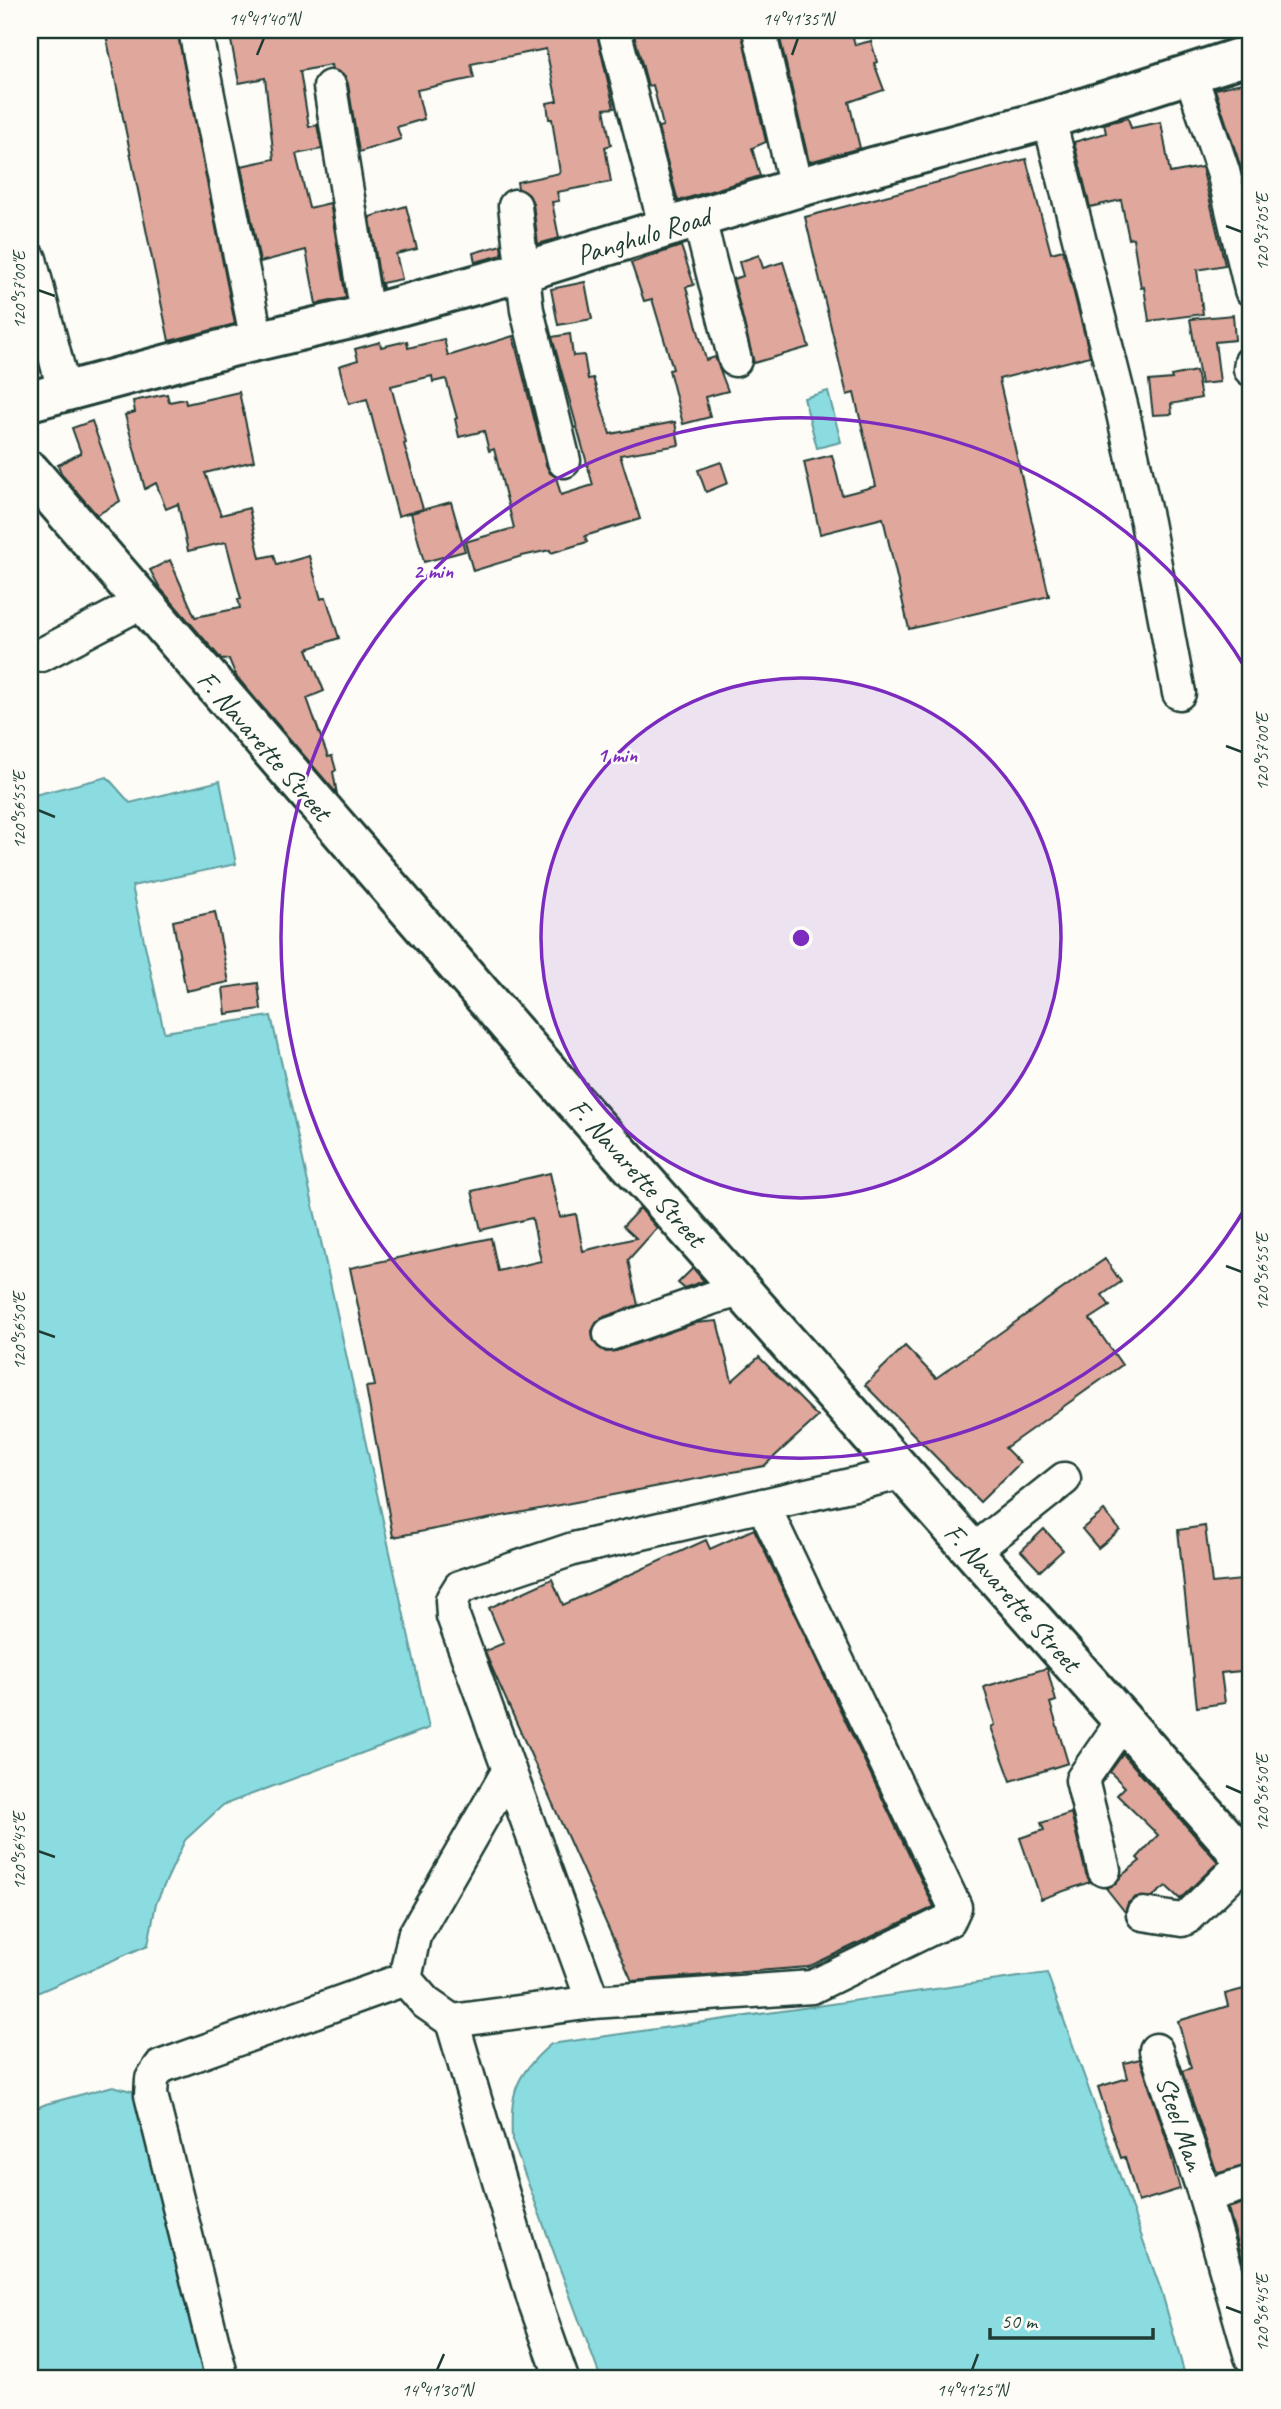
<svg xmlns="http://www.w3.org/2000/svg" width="1281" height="2409" font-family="Caveat,sans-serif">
	<rect width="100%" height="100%" fill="#fdfcf7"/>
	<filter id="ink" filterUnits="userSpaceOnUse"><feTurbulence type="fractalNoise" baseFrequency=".0143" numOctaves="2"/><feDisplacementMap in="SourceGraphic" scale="14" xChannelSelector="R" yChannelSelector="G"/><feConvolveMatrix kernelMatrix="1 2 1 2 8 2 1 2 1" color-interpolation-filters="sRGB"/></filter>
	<g filter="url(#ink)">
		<g fill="#8bdce1" stroke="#609c9c" stroke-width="2">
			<polygon points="828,391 841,442 817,448 804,398"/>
			<polygon points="107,777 130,803 220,781 236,864 132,886 164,1032 271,1016 429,1728 223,1805 185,1840 156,1903 148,1945 30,1996 30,796"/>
			<path d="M 1047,1973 L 1162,2293 L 1186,2379 L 601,2379 L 512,2140 C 510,2092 515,2075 551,2044 Z"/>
			<polygon points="113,2086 142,2094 241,2379 30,2379 30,2111 46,2104"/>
		</g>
		<g fill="#e0a79d" stroke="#1f3d34" stroke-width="2">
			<polygon points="105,30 177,30 235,324 169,341"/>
			<polygon points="229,30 596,30 614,108 604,109 611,145 605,147 611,182 557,192 559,201 552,202 559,238 538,244 533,203 529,195 518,188 517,182 560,173 552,119 549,119 547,103 557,101 546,49 471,64 474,78 417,90 424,119 397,127 401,139 359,152 348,84 345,76 332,69 331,65 300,71 309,127 317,125 322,149 296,154 309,208 330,203 346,298 316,304 306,250 260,262 241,166 274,159 265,78 239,83"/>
			<polygon points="652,30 741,30 766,142 752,148 760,176 678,201 658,127 663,126 653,85 648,86 634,34"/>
			<polygon points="778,30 851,30 855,45 871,41 877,62 874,63 884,90 849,102 860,148 809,162"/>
			<polygon points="1251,81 1251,211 1240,165 1215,89"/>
			<polygon points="1128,118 1131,128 1161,122 1170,173 1202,167 1225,265 1197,270 1203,314 1149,321 1144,287 1141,288 1133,238 1129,239 1121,200 1090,207 1074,142 1106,133 1104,124"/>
			<polygon points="1026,159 1051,253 1063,250 1090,356 999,379 1049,596 909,629 883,518 820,534 804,462 832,455 842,495 876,486 854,393 847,395 805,217"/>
			<polygon points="406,206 417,249 396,254 402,279 382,283 383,288 381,288 370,217"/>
			<polygon points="501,245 502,255 475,262 473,253"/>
			<polygon points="681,246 694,285 686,287 706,360 715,357 728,391 705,397 710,417 683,424 669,370 673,369 652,299 644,301 631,263"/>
			<polygon points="759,255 763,268 783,262 809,347 754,363 733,279 743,276 739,262"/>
			<polygon points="585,282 592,319 558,325 551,289"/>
			<polygon points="1233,315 1235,340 1215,342 1220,382 1201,384 1190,319"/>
			<polygon points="570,334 573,356 584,355 588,379 593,378 610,434 675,422 679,445 620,455 640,519 585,536 587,542 551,553 550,550 522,556 473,571 465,542 514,528 494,449 489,451 484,431 459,437 455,419 457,418 446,379 433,382 432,376 391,386 406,443 404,444 423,509 398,516 367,399 349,404 339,366 358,360 355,349 380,342 381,347 407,341 408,348 444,339 448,356 513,336 546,465 550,473 556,477 561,495 593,485 552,337"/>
			<polygon points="1196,371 1201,398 1171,404 1172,414 1153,415 1149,381 1172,379 1171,376"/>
			<polygon points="239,392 254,461 205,473 221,515 249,508 260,558 274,555 277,565 309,556 321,599 326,597 339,638 307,649 324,691 307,698 328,757 332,756 336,770 333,772 337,794 236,676 229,659 222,660 160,588 150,570 170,560 195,617 240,608 238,599 241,599 226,542 188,551 178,504 166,509 156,483 145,489 125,415 135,412 133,401 167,394 169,402 185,399 186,404"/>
			<polygon points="92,421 120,501 97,515 62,475 58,465 81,453 72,428"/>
			<polygon points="721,462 728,483 706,492 698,470"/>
			<polygon points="451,502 465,551 424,562 411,513"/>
			<polygon points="215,912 229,982 186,991 173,921"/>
			<polygon points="258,983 261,1009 226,1014 223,988"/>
			<polygon points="550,1173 560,1217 576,1214 583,1251 636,1238 623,1226 640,1208 657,1228 628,1260 638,1305 604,1317 597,1322 592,1331 593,1339 598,1347 606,1352 616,1351 695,1323 717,1321 732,1381 759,1357 818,1417 764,1466 393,1537 366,1387 375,1386 350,1268 491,1238 498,1271 541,1261 532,1218 481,1230 472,1191"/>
			<polygon points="1105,1259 1121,1282 1102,1295 1110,1306 1090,1319 1122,1365 1005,1448 1020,1463 980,1502 865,1385 905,1346 936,1378"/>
			<polygon points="693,1268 704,1281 684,1288 678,1283"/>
			<polygon points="1104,1511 1120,1530 1098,1548 1082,1529"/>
			<polygon points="1205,1526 1212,1583 1251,1579 1251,1670 1221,1673 1225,1703 1197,1707 1178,1530"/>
			<polygon points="754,1529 934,1907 808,1967 632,1981 487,1657 485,1651 504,1643 489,1608 552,1579 563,1605 706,1540 710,1549"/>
			<polygon points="1044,1529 1063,1550 1040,1571 1021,1551"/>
			<polygon points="1047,1668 1056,1701 1050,1703 1068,1763 1011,1781 991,1727 995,1725 984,1687"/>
			<polygon points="1123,1754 1218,1862 1180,1899 1166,1886 1152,1897 1136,1897 1128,1903 1125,1912 1106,1888 1116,1884 1121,1876 1140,1861 1137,1858 1158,1835 1117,1795 1125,1787 1110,1772"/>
			<polygon points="1071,1813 1086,1874 1090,1882 1041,1899 1020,1838 1044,1830 1041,1823"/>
			<polygon points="1251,1987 1251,2075 1247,2076 1251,2092 1251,2164 1219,2173 1216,2170 1182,2071 1191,2068 1178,2021 1228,2006 1225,1994"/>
			<polygon points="1140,2059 1166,2138 1180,2189 1138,2202 1125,2157 1121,2158 1098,2087 1128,2078 1124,2063"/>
			<polygon points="1251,2201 1251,2271 1246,2272 1228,2208"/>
		</g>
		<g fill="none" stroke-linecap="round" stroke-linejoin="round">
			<defs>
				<g id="minor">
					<polyline points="195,30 257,341"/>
					<polyline points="614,30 666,229"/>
					<polyline points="759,30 796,188"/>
					<polyline points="1190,73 1223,171 1251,290"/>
					<polyline points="330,87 367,315"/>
					<polyline points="1049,119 1122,409 1147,522 1179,693"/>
					<polyline points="515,206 527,310 564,461"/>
					<polyline points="699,219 735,360"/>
					<polyline points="30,259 64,391"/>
					<polyline points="1250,369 1251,362"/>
					<polyline points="41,655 142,602"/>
					<polyline points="610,1334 715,1297 742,1290"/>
					<polyline points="972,1552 1064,1479"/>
					<polyline points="509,1770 593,2002 812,1987 949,1920 955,1907 763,1505"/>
					<polyline points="1104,1870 1082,1780 1123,1721"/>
					<polyline points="1143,1914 1182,1920 1188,1917 1245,1861"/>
					<polyline points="405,1979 414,1936 509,1770 453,1616 452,1600 460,1587 573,1549 902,1473"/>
					<polyline points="405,1979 426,2003 452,2021 533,2297 562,2379"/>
					<polyline points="452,2021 593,2002"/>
					<polyline points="1156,2050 1205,2196 1251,2357"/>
					<polyline points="1205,2196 1251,2182"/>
					<polyline points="222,2379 151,2095 152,2079 160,2067 405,1979"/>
				</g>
				<g id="major">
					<polyline points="30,401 235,346 367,315 522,272 796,188 1049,119 1251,54"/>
					<polyline points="30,471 573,1100 1225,1836 1251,1869"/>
				</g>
			</defs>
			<use href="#minor" stroke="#1f3d34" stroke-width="37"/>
			<use href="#major" stroke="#1f3d34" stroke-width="44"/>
			<use href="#minor" stroke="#fdfcf7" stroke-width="32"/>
			<use href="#major" stroke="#fdfcf7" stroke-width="38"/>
		</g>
	</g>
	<path fill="none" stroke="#1f3d34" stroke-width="2.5" d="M 257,55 L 264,38M 792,55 L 798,38M 1226,226 L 1242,232M 38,290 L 55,296M 1226,746 L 1242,752M 38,810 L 55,817M 1226,1266 L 1242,1272M 38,1331 L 55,1337M 1226,1786 L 1242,1793M 38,1851 L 55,1857M 1226,2307 L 1242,2313M 437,2370 L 444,2354M 972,2370 L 978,2354"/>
	<circle cx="801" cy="938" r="260" fill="#7b2cbf" fill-opacity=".12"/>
	<g fill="none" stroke="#7b2cbf" stroke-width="3.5">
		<circle cx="801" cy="938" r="260"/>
		<path d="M1249 1202A520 520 0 1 1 1249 674"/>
	</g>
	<g text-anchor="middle" stroke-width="5" stroke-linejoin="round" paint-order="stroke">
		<g font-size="28" fill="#1f3d34" stroke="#fdfcf7">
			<text transform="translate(643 235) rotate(-17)" y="10">Panghulo Road</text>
			<text transform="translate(265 745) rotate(49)" y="10">F. Navarette Street</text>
			<text transform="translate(638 1172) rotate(48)" y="10">F. Navarette Street</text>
			<text transform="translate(1013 1597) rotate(48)" y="10">F. Navarette Street</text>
			<text transform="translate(1181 2123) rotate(71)" y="10">Steel Man</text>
		</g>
	</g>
	<circle cx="801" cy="938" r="10" fill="#7b2cbf" stroke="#fdfcf7" stroke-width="3.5"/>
	<g font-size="21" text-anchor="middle" font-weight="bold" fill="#7b2cbf" stroke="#fdfcf7" stroke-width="5" stroke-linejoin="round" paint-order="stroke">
		<text x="433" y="578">2 min</text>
		<text x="617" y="762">1 min</text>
	</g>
	<rect width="1281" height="2409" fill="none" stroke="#fdfcf7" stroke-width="77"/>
	<path d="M990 2328v10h163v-10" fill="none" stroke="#1f3d34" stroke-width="3.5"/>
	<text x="1001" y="2328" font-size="21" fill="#1f3d34" stroke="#fdfcf7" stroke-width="5" paint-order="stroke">50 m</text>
	<rect x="38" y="38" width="1204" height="2332" fill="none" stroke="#1f3d34" stroke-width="2.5"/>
	<g font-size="18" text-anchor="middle" fill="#1f3d34">
		<text x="264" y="25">14°41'40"N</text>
		<text x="798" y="25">14°41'35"N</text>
		<text transform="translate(1262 232) rotate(-90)" y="6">120°57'05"E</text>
		<text transform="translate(19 290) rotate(-90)" y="6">120°57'00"E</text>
		<text transform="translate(1262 752) rotate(-90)" y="6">120°57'00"E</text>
		<text transform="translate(19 810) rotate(-90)" y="6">120°56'55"E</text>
		<text transform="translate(1262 1272) rotate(-90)" y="6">120°56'55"E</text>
		<text transform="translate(19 1331) rotate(-90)" y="6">120°56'50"E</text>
		<text transform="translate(1262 1793) rotate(-90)" y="6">120°56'50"E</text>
		<text transform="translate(19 1851) rotate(-90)" y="6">120°56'45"E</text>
		<text transform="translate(1262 2313) rotate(-90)" y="6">120°56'45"E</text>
		<text x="437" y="2396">14°41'30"N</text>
		<text x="972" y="2396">14°41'25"N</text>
	</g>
</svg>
